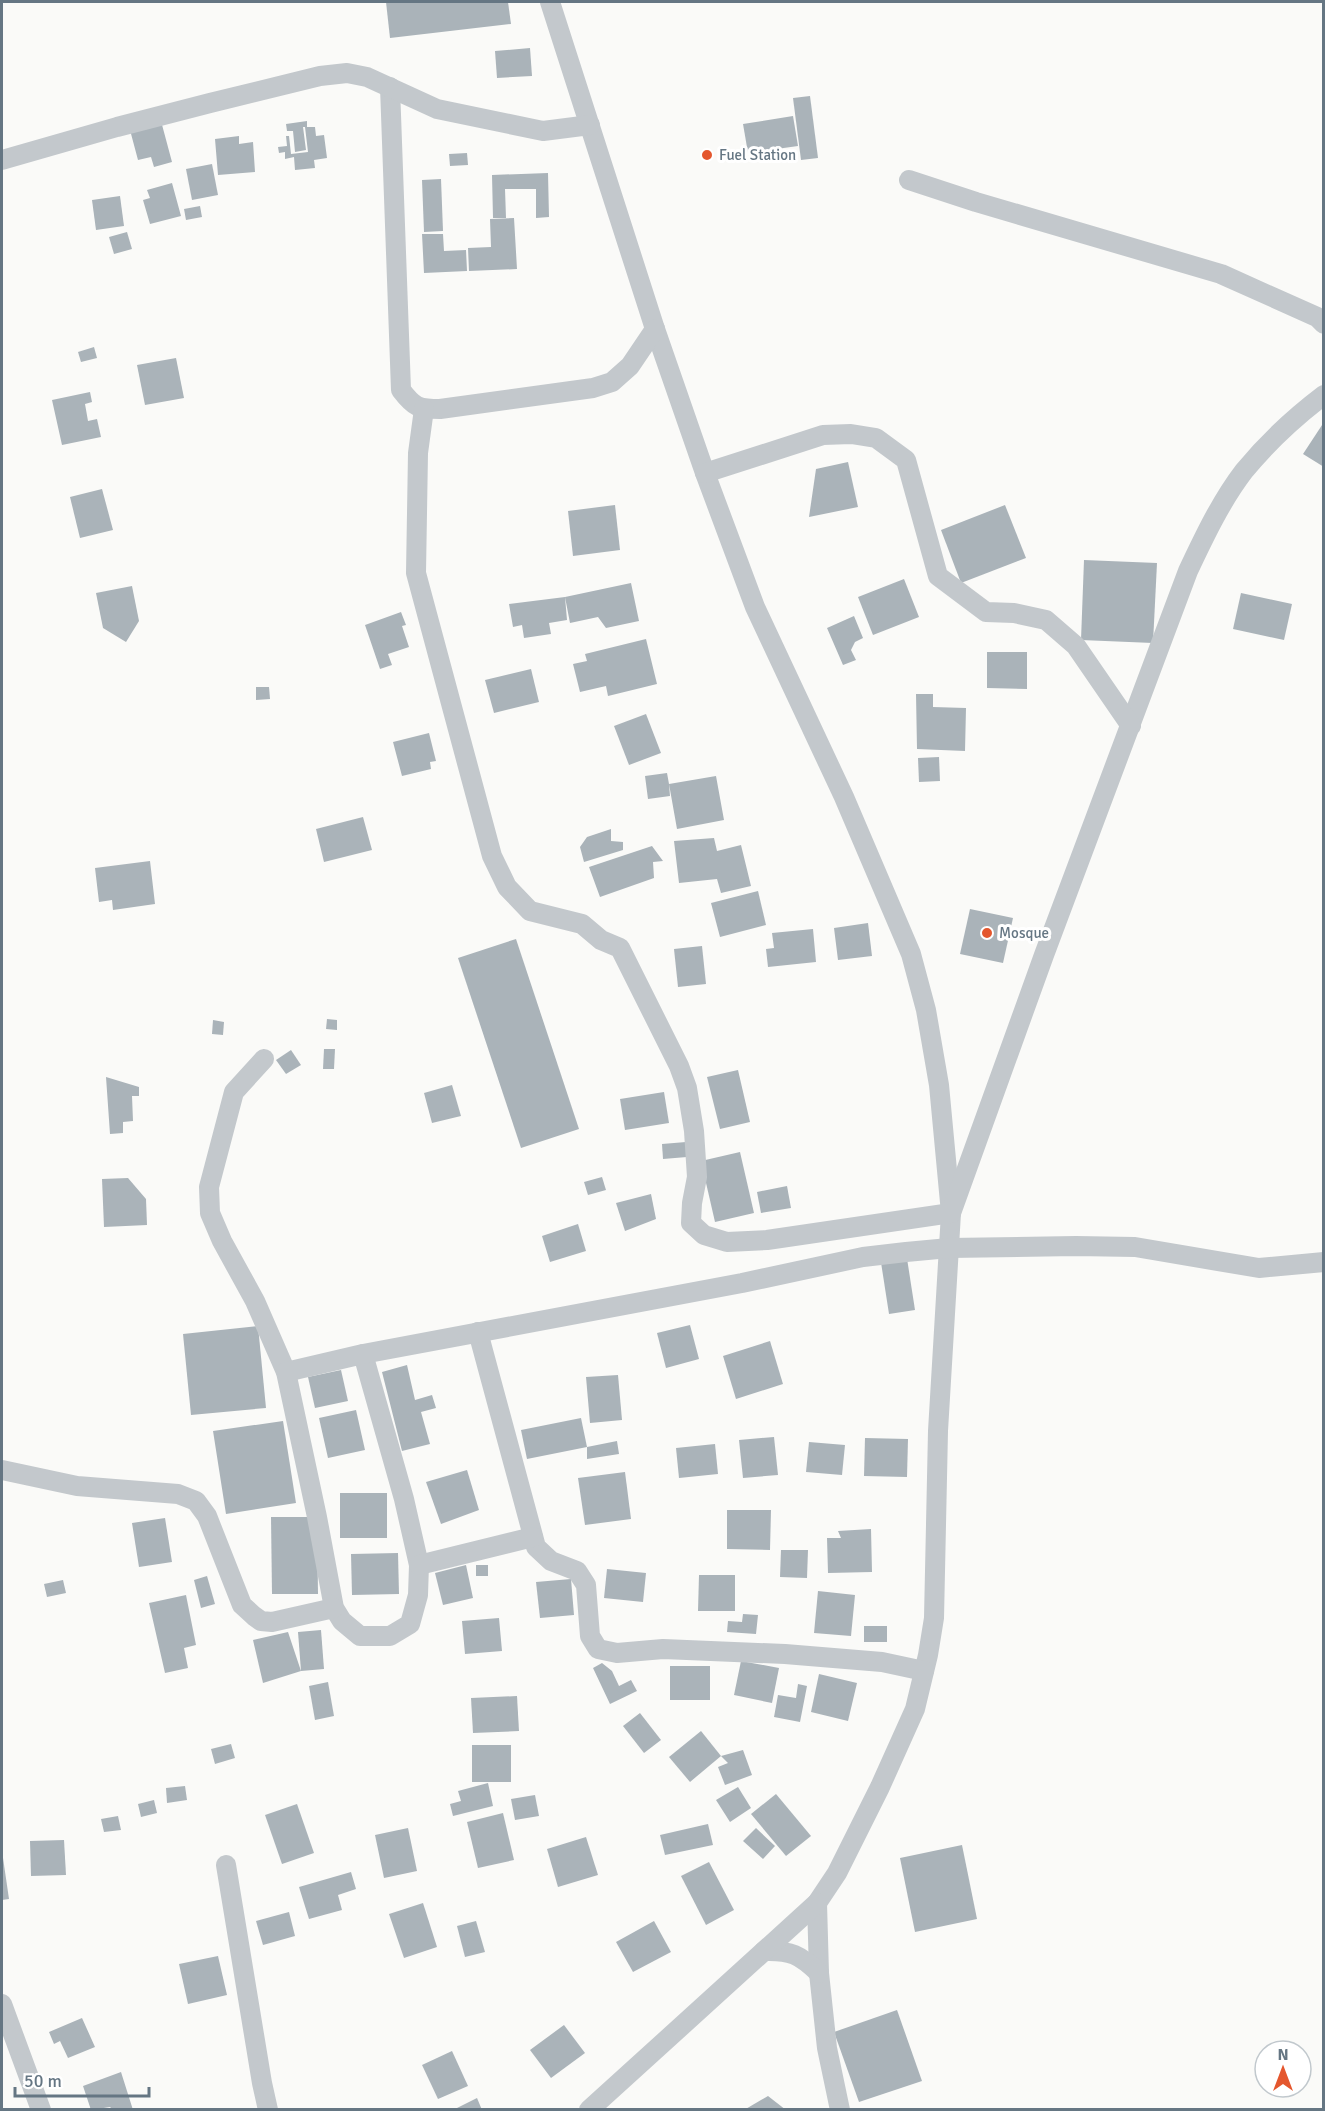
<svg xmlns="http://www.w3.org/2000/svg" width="1325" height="2111" font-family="Signika,sans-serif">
	<rect width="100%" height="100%" fill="#fafaf8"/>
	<g fill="#aab3b9">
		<polygon points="386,2 508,2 511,24 390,38"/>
		<polygon points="530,48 532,76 497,78 495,51"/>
		<polygon points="810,96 818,158 801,160 793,98"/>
		<polygon points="793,116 798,146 748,153 743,124"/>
		<polygon points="161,121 172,162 154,167 151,157 138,160 130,130"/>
		<polygon points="307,121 307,127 315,127 316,136 324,135 327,158 314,160 315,168 295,170 294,157 285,159 285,152 279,153 278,147 287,146 286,136 289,136 291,154 308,152 305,127 303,127 306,150 295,152 293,131 287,131 286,124"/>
		<polygon points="239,136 239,144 253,142 255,172 218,175 215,139"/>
		<polygon points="467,153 468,165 450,166 449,154"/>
		<polygon points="212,164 218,195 192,200 186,169"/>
		<polygon points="548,173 549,217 536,218 536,189 505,189 506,218 493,218 492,175"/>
		<polygon points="441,179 443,231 424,232 422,180"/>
		<polygon points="172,183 181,216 150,224 143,200 150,198 147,190"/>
		<polygon points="120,196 124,226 96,230 92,200"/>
		<polygon points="200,206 202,217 186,220 184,209"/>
		<polygon points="514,218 517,269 469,271 468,248 491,247 490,219"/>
		<polygon points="127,232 132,249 114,254 109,237"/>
		<polygon points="422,234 443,234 444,251 466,250 467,271 424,273"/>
		<polygon points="94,347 97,358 81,362 78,352"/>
		<polygon points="176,358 184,398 145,405 137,365"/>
		<polygon points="90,392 92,402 85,404 88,421 97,419 101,437 62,445 52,400"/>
		<polygon points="1324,422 1324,467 1303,454"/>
		<polygon points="848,462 858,507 809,517 816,469"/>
		<polygon points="102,489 113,530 80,538 70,497"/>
		<polygon points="615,505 620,550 573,556 568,511"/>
		<polygon points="1005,505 1026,558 961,583 941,530"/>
		<polygon points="1084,560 1157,563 1153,643 1081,640"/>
		<polygon points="904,579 919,617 873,635 858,597"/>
		<polygon points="631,583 639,621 606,628 598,617 570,623 565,597 567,620 549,623 551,634 524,638 522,625 513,627 509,604 565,597"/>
		<polygon points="132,586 139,621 126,642 103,628 96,593"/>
		<polygon points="1241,593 1292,604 1284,640 1233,629"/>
		<polygon points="401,612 406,625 402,626 409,647 388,654 392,665 380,669 365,625"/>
		<polygon points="854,616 863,638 855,642 851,650 856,660 843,665 827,628"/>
		<polygon points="646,639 657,684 608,696 606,686 580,692 573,664 587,661 585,654"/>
		<polygon points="987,652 1027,652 1027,689 987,688"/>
		<polygon points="531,669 539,702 494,713 485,680"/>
		<polygon points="256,687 269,687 270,699 256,700"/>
		<polygon points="916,694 933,694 933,707 966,708 965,751 917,749"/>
		<polygon points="646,714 661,753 629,765 614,726"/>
		<polygon points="429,733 436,761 430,762 431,769 402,776 393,742"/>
		<polygon points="939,757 940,781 919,782 918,758"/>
		<polygon points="667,773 669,784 716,776 724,820 677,829 669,784 670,796 648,799 645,776"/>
		<polygon points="363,817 372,850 324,862 316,829"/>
		<polygon points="611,829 611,841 623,842 623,850 584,862 580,847 587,837"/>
		<polygon points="714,838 717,851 741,845 751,886 721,893 717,879 679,883 674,841"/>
		<polygon points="652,846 663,861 653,862 654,878 600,897 589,867"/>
		<polygon points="150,861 155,904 113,910 112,900 99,902 95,868"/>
		<polygon points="758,891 766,925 720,937 711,903"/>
		<polygon points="970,909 1013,918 1003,963 960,954"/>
		<polygon points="868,923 872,956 838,960 834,928"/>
		<polygon points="813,929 816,962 768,967 766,949 774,948 772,933"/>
		<polygon points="516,939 579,1129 521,1148 458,958"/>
		<polygon points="702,946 706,984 678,987 674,949"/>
		<polygon points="327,1019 337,1020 337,1030 326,1029"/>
		<polygon points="213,1020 224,1022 223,1035 212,1034"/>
		<polygon points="324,1049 335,1049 334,1069 323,1069"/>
		<polygon points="291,1050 301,1065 286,1074 276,1060"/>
		<polygon points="738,1070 750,1122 720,1129 707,1077"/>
		<polygon points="106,1077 139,1087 139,1096 132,1096 133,1121 123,1122 123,1133 110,1134"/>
		<polygon points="452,1085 461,1116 432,1123 424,1093"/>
		<polygon points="664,1092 669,1123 625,1130 620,1099"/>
		<polygon points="686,1142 687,1157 663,1159 662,1144"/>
		<polygon points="740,1152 754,1213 715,1222 701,1161"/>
		<polygon points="602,1177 606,1190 588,1195 584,1182"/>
		<polygon points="128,1178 146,1199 147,1225 104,1227 102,1179"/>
		<polygon points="787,1186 791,1208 761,1213 757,1192"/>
		<polygon points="651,1194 656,1219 625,1231 616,1203"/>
		<polygon points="578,1224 586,1251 550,1262 542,1236"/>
		<polygon points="906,1252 915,1310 889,1314 880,1256"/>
		<polygon points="690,1325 699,1359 666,1368 657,1333"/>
		<polygon points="258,1326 266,1408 191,1415 183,1334"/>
		<polygon points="770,1341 783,1384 736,1399 723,1356"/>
		<polygon points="407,1365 415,1400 432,1395 436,1408 421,1412 430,1444 402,1451 382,1372"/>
		<polygon points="341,1370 348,1401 315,1408 308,1377"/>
		<polygon points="618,1375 622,1420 590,1423 586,1377"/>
		<polygon points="356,1410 365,1450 328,1458 319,1418"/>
		<polygon points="581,1418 587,1447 527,1459 521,1430"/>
		<polygon points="283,1421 296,1503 226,1514 213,1431"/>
		<polygon points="774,1437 778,1475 743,1478 739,1440"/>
		<polygon points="865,1438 908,1439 907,1477 864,1476"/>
		<polygon points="617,1441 619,1454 587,1459 587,1447"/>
		<polygon points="809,1442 845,1445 842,1475 806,1472"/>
		<polygon points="715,1444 718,1474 679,1478 676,1448"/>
		<polygon points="467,1470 479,1510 441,1524 426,1482"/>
		<polygon points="625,1472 631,1519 585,1525 578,1478"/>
		<rect x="340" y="1493" width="47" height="45"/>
		<polygon points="727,1510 771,1510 770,1550 727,1549"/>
		<polygon points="271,1517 317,1517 318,1594 272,1594"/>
		<polygon points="165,1518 172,1562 139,1567 132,1523"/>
		<polygon points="871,1529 872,1572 828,1573 827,1538 841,1538 838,1531"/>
		<polygon points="781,1550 808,1550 807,1578 780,1577"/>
		<polygon points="398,1553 399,1594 352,1595 351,1554"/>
		<polygon points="466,1565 473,1598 443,1605 435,1573"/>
		<rect x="476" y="1565" width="12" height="11"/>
		<polygon points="607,1569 646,1573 643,1602 604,1598"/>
		<polygon points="699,1575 735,1575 735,1611 698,1611"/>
		<polygon points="207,1576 215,1604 201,1608 194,1580"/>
		<polygon points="571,1579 574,1615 540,1618 536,1582"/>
		<polygon points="63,1580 66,1593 47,1597 44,1584"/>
		<polygon points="818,1591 855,1595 851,1636 814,1633"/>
		<polygon points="186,1595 196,1645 184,1648 188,1668 165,1673 149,1603"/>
		<polygon points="743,1614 758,1615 756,1634 727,1632 728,1621 742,1622"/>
		<polygon points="499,1618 502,1651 465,1654 462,1621"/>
		<rect x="864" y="1626" width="23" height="16"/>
		<polygon points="321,1630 324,1669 301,1671 298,1632"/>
		<polygon points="288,1632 301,1671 263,1683 253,1640"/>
		<polygon points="741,1661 779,1668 772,1703 734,1695"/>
		<polygon points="602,1663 612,1671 619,1686 631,1680 637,1691 610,1704 593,1668"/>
		<rect x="670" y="1666" width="40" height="34"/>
		<polygon points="819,1674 857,1683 848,1721 811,1712"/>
		<polygon points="328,1682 334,1716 315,1720 309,1686"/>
		<polygon points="798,1684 807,1686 800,1722 774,1717 778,1695 796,1698"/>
		<polygon points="517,1696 519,1731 473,1733 471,1698"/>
		<polygon points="640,1713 661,1740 644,1753 623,1726"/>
		<polygon points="701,1731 721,1756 690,1782 669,1757"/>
		<polygon points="231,1744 235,1758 215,1764 211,1749"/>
		<rect x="472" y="1745" width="39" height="37"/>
		<polygon points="743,1750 752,1775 725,1785 718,1767 728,1763 721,1756"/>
		<polygon points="488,1783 493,1806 453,1816 450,1804 461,1801 458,1791"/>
		<polygon points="185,1786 187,1800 167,1803 166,1788"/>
		<polygon points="738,1787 751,1808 730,1822 716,1800"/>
		<polygon points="776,1794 811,1836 786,1856 751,1814"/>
		<polygon points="535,1795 539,1816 515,1820 511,1799"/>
		<polygon points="154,1800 157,1813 141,1817 138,1804"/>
		<polygon points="297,1804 314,1853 282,1864 265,1815"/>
		<polygon points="503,1813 514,1860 478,1868 467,1822"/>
		<polygon points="118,1816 121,1830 104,1832 101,1819"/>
		<polygon points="708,1824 713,1845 665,1855 660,1835"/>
		<polygon points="408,1828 417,1871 384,1878 375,1835"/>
		<polygon points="756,1828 775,1846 763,1859 743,1841"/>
		<polygon points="586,1837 598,1875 558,1887 547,1849"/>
		<polygon points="64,1840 66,1875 31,1876 30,1841"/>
		<polygon points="962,1845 977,1919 915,1932 900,1858"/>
		<polygon points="2,1851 9,1899 2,1900"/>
		<polygon points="709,1862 734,1910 706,1925 681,1876"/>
		<polygon points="351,1872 356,1889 338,1895 342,1910 309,1919 299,1887"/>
		<polygon points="423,1903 437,1947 404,1958 389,1914"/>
		<polygon points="289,1912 295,1936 263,1945 256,1921"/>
		<polygon points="476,1921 485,1952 465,1957 457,1926"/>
		<polygon points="654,1921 671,1952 633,1972 616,1942"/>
		<polygon points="218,1956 227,1995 188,2004 179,1964"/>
		<polygon points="897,2010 922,2081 859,2102 834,2032"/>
		<polygon points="82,2018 95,2047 68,2058 60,2041 54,2044 49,2032"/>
		<polygon points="564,2025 585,2053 551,2078 530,2050"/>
		<polygon points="452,2051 468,2086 438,2099 422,2065"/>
		<polygon points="121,2072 133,2110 113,2110 110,2107 91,2110 83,2086"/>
		<polygon points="768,2096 786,2110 744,2110"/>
		<polygon points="477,2098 482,2110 453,2110"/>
	</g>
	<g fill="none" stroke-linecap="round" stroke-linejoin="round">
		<g stroke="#c3c8cc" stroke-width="20">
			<polyline points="550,2 655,329 705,473 755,607 844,797 911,954 926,1010 939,1085 951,1213 938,1431 934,1618 928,1655 915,1709 880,1787 837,1873 817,1903 819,1973 827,2048 840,2110"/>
			<path d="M 390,87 L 401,390 C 414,407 418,409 440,409 L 593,388 L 612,382 L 630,366 L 655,329"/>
			<polyline points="2,160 117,127 210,103 320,76 347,73 367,77 437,109 543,131 590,125"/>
			<polyline points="909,180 976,202 1221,274 1317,317 1324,324"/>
			<path d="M 424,409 L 418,453 L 416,573 L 492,856 L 507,887 L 530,911 L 582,924 L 601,940 L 620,948 L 679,1066 L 687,1088 L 694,1131 L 697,1177 L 692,1203 L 691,1223 L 704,1235 L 727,1242 L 767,1240 L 951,1213 L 1044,955 L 1188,571 C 1204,537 1221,501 1244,471 C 1267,443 1295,417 1324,395"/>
			<polyline points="705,473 823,435 851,434 876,438 906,460 938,576 986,612 1014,613 1046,620 1076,646 1131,726"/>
			<polyline points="264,1059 234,1092 209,1187 210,1213 222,1241 255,1301 286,1372 317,1517 334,1608 342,1621 360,1636 390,1636 410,1624 418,1595 419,1565 404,1499 363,1354"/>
			<polyline points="478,1332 536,1547 551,1561 577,1571 586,1585 590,1636 598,1649 617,1653 663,1649 785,1654 882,1662 924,1671"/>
			<polyline points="286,1372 363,1354 742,1283 863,1257 906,1252 949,1248 1076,1246 1135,1247 1259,1268 1324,1262"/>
			<polyline points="2,1470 77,1486 178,1494 196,1501 207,1516 242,1605 254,1616 261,1621 272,1622 334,1608"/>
			<polyline points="419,1565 533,1537"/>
			<polyline points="226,1865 262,2083 268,2110"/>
			<path d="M 764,1951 C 791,1950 800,1955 819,1973"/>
			<polyline points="2,2004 41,2110"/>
			<polyline points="589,2110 817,1903"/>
		</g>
	</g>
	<g fill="#e4572e" stroke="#fff" stroke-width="2">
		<circle cx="707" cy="155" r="6"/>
		<circle cx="987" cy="933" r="6"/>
	</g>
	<g text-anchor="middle" stroke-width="6" stroke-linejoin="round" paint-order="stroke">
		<g font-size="15" fill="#657683" stroke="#fff" text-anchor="start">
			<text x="719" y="160">Fuel Station</text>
			<text x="999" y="938">Mosque</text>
		</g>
	</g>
	<rect width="1325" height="2111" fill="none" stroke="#657683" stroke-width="6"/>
	<g transform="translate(1283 2069)"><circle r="28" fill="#ffffff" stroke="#c1c8cd" stroke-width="1.5"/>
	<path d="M0-4.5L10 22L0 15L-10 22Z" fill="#e4572e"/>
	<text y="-9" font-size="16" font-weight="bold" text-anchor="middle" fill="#657683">N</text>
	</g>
	<path d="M15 2087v9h134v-9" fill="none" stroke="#657683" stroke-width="3"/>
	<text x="24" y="2087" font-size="18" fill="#657683" stroke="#ffffff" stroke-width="4.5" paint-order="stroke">50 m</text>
</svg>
